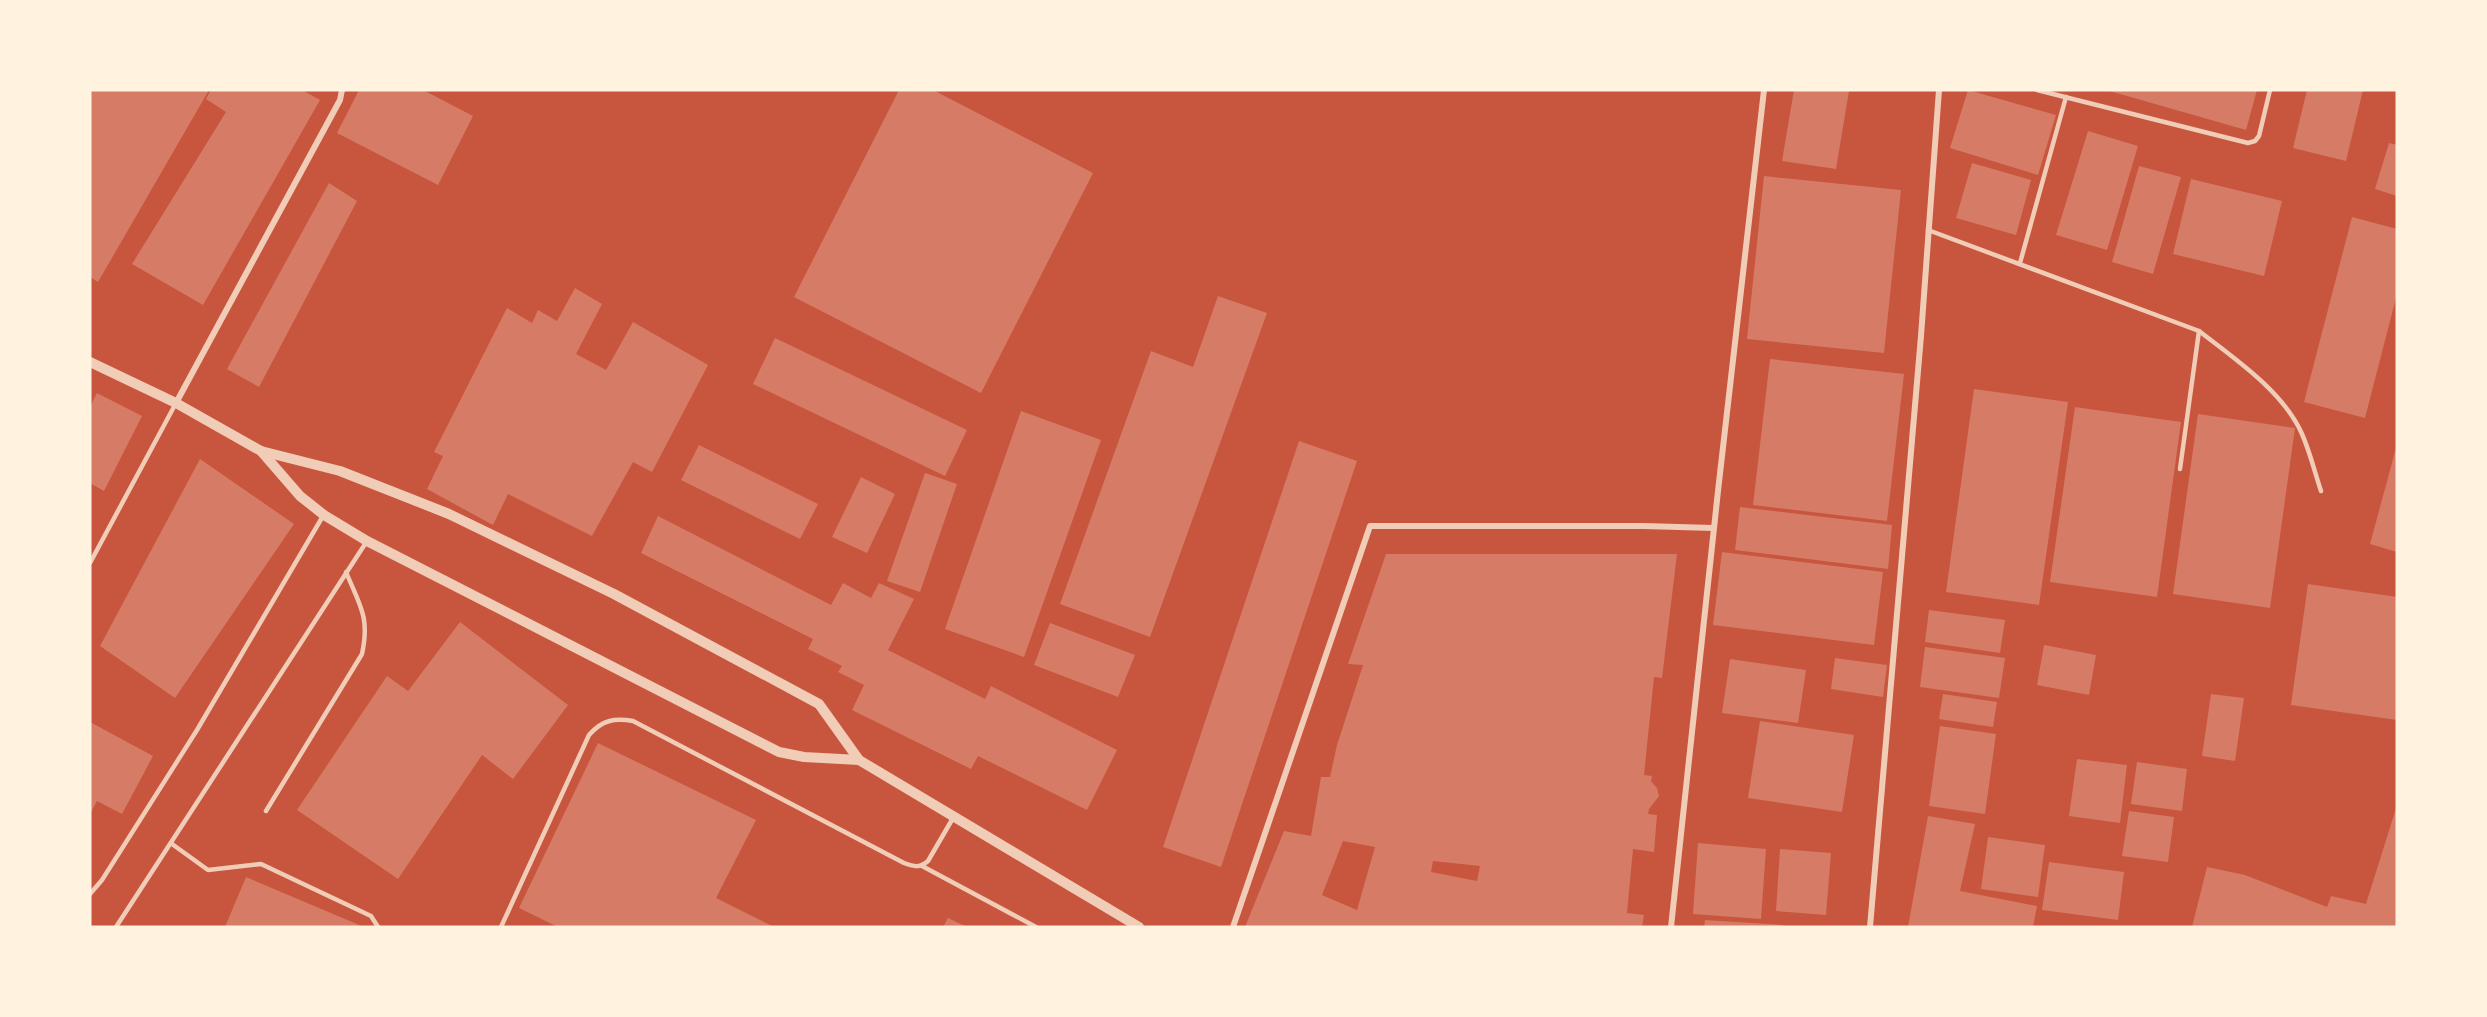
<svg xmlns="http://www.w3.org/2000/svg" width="2487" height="1017" font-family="Barlow,sans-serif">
	<rect width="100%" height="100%" fill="#c8553d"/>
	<g fill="#d67c66" fill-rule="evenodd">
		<polygon points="90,90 209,90 98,282 90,277"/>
		<polygon points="211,90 302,90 320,100 203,305 132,264 226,112 206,99"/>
		<polygon points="359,90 423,90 473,116 438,185 337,133"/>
		<polygon points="899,90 933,90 1093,173 981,393 794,297"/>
		<polygon points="1794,90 1849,91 1836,169 1782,161"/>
		<polygon points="1968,90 2056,115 2038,175 1950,148"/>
		<polygon points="2106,90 2257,90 2246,130"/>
		<polygon points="2307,90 2363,90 2346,161 2293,148"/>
		<polygon points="2088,131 2138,146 2107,250 2056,235"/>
		<polygon points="2389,143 2397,145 2397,196 2375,189"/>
		<polygon points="1972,163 2031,180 2016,235 1956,218"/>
		<polygon points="2139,166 2181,177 2153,274 2112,262"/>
		<polygon points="1764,176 1901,190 1884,353 1747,339"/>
		<polygon points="2191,179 2282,201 2264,276 2173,254"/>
		<polygon points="329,183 357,201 259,387 227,369"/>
		<polygon points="2352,217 2397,229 2397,294 2365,418 2304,402"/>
		<polygon points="575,288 602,304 576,354 606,370 633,322 708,365 652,472 633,462 592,536 508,494 493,525 427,489 443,456 434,452 507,308 532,323 538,310 557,321"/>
		<polygon points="1218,296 1267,313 1150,637 1060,604 1151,351 1193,367"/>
		<polygon points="775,338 967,430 945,476 753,384"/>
		<polygon points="1770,359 1904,374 1887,521 1753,505"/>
		<polygon points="1974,389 2068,402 2039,605 1946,592"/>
		<polygon points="97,393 142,416 104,491 90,483 90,407"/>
		<polygon points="2075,407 2181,422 2157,597 2050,582"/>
		<polygon points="1021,411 1101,440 1024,657 945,629"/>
		<polygon points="2198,414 2295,428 2270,608 2173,594"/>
		<polygon points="1299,441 1357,461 1221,867 1163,847"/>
		<polygon points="699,445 818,504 800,539 681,480"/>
		<polygon points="2396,448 2397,449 2397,552 2370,544"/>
		<polygon points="200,459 294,524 175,698 100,646"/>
		<polygon points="925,473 957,484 920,592 887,581"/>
		<polygon points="861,477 895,494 867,553 832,537"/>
		<polygon points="1740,507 1892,525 1888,569 1735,550"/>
		<polygon points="658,516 831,605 843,583 871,598 879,583 914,599 888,650 985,699 991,686 1117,750 1087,810 978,756 971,769 852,710 864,685 838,672 842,666 808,649 813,639 641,553"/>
		<polygon points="1722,552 1883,572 1874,645 1713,625"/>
		<path d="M 1386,554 L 1677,554 L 1662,678 L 1654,677 L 1644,775 L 1652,776 L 1651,781 L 1657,788 L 1659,796 L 1649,809 L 1648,814 L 1657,815 L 1654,852 L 1633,849 L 1627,913 L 1644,915 L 1642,927 L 1245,927 L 1284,831 L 1311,836 L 1321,777 L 1330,777 L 1337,745 L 1363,665 L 1348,664 ZM 1343,841 L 1375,847 L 1357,910 L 1322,895 ZM 1433,861 L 1480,866 L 1477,881 L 1431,872 Z"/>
		<polygon points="2308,584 2397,597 2397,720 2291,705"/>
		<polygon points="1929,610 2005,620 2000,653 1925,642"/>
		<polygon points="460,622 568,705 513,779 482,755 398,879 297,810 387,676 408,691"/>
		<polygon points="1050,623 1135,655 1118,697 1034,665"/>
		<polygon points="2044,645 2096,655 2089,695 2037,685"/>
		<polygon points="1925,647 2005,658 1999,698 1920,687"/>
		<polygon points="1835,658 1887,665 1883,697 1831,689"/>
		<polygon points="1730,659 1806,670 1798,723 1722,713"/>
		<polygon points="1943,694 1997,702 1993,727 1939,719"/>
		<polygon points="2211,694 2244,698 2235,761 2202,756"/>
		<polygon points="1760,721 1854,735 1842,812 1748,798"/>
		<polygon points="90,722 153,756 122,814 97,801 90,814"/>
		<polygon points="1940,726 1996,734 1985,814 1929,806"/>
		<polygon points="598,743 756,820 716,898 774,927 558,927 519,908"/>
		<polygon points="2077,759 2127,765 2120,823 2069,816"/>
		<polygon points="2137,762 2187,769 2182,811 2131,804"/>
		<polygon points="2397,805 2397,927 2192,927 2207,867 2245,875 2327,907 2331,896 2366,904"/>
		<polygon points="2129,811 2174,817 2168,862 2122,856"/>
		<polygon points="1928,816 1975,824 1960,891 2037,906 2033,927 1908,927"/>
		<polygon points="1988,837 2045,845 2038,897 1981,889"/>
		<polygon points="1698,843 1766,849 1761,919 1693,914"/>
		<polygon points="1780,849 1831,853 1826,915 1776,911"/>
		<polygon points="2049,862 2124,872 2118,920 2042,910"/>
		<polygon points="246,877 364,927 225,927"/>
		<polygon points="948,918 967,927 943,927"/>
		<polygon points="1705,920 1783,925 1783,927 1704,927"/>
	</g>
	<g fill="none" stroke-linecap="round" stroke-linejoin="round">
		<g stroke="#f1ccb7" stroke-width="4.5">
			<polyline points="2037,90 2248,143 2255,141 2259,136 2270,90"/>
			<path d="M 1928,230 L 2199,331 C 2234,358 2284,392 2302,434 C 2310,452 2315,473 2321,491"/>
			<polyline points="2020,263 2066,97"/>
			<polyline points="2180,469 2199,331"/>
			<polyline points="90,563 176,403"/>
			<path d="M 266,811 L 362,654 C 370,617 360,606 346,572"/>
			<polyline points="172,844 208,870 261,864 371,916 378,927"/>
			<polyline points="922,866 1036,927"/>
			<polyline points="90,894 102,880 197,730 323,516"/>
			<polyline points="116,927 367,541"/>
			<path d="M 501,927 L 589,735 C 602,720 614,718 633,721 L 904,863 C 915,867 920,868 928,861 L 953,818"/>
		</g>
		<g stroke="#f1ccb7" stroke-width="6">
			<polyline points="176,403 340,100 342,90"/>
			<polyline points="1233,927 1370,526 1644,526 1713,528"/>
			<polyline points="1671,927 1718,491 1764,90"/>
			<polyline points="1870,927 1921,336 1939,90"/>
		</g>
		<g stroke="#f1ccb7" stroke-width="10">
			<polyline points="90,362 176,403 261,451 340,471 449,514 614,594 819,704 859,760 1139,927"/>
			<polyline points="261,451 300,496 324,515 367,541 779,752 804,757 859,760"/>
		</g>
	</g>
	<rect width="2487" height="1017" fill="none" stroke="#fff3e0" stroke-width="183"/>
</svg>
